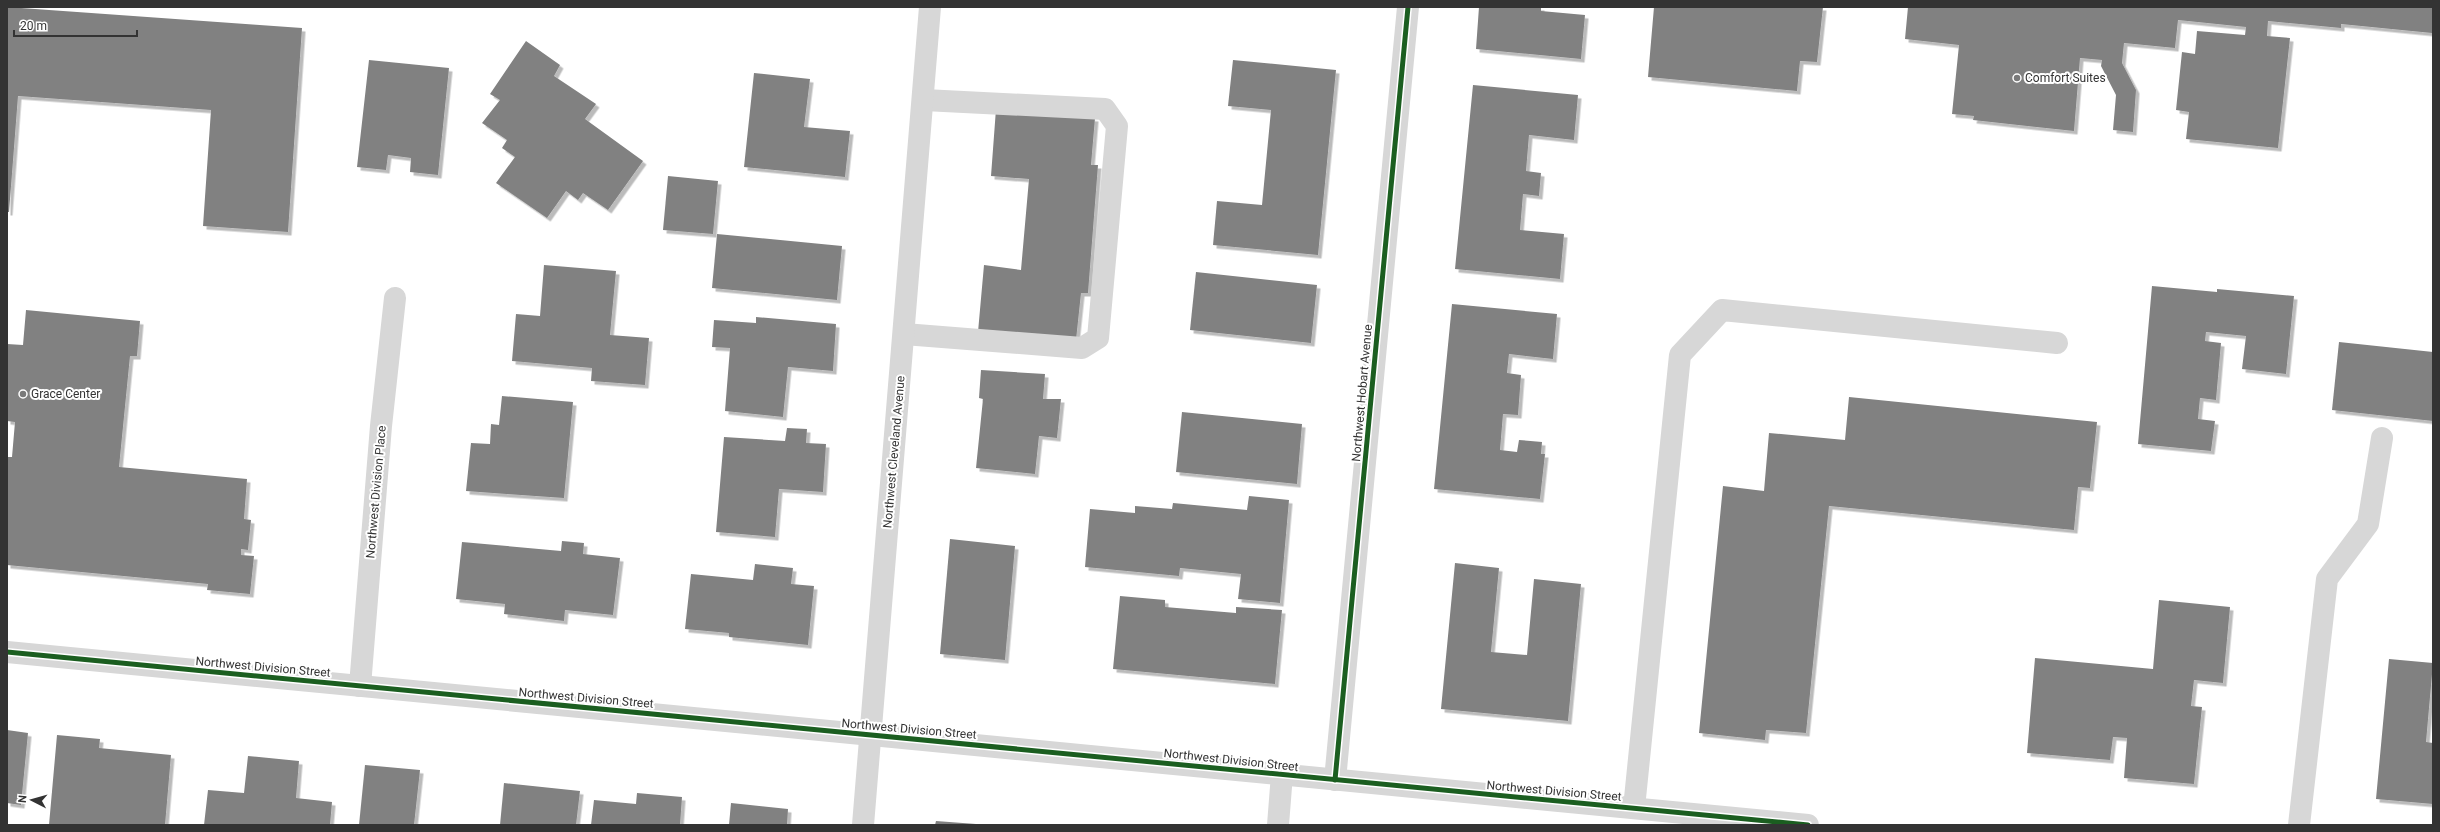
<svg xmlns="http://www.w3.org/2000/svg" width="2440" height="832" font-family="Roboto,sans-serif">
	<defs>
		<filter id="shadow"><feDropShadow dx="3.5" dy="3.5" stdDeviation="0" flood-color="#0004"/></filter>
	</defs>
	<rect width="100%" height="100%" fill="#fff"/>
	<g fill="#818181" filter="url(#shadow)">
		<polygon points="7,7 302,28 288,232 203,226 211,110 18,96 9,212 7,212"/>
		<polygon points="1479,7 1541,7 1541,11 1585,15 1581,59 1476,49"/>
		<polygon points="1654,7 1823,7 1817,62 1800,61 1797,91 1648,77"/>
		<polygon points="1908,7 2433,7 2433,28 2432,33 2341,24 2341,28 2268,21 2267,36 2290,38 2278,148 2186,139 2189,112 2176,110 2182,52 2195,54 2197,31 2245,35 2246,27 2178,20 2175,48 2124,43 2122,63 2136,90 2133,132 2113,130 2116,95 2101,66 2102,60 2080,58 2074,131 1973,120 1974,116 1952,114 1959,45 1905,39"/>
		<polygon points="526,41 560,65 554,76 596,104 585,119 643,161 608,210 583,193 578,200 566,191 547,218 496,183 515,157 502,148 507,140 482,123 500,100 490,94"/>
		<polygon points="369,60 449,68 438,175 410,172 411,158 388,155 386,170 357,167"/>
		<polygon points="1233,60 1336,70 1318,255 1213,245 1217,201 1262,205 1271,110 1228,106"/>
		<polygon points="754,73 810,79 804,127 850,131 845,177 744,167"/>
		<polygon points="1473,85 1578,95 1574,140 1529,135 1526,171 1541,173 1539,196 1523,194 1520,230 1564,234 1560,279 1455,269"/>
		<polygon points="996,109 1095,118 1091,165 1098,165 1088,293 1081,293 1076,340 978,332 984,265 1021,270 1029,179 991,176"/>
		<polygon points="668,176 718,181 713,234 663,230"/>
		<polygon points="717,234 842,246 837,300 712,288"/>
		<polygon points="544,265 616,271 610,335 649,338 645,385 591,381 592,368 512,361 516,314 540,316"/>
		<polygon points="1196,272 1317,285 1311,343 1190,330"/>
		<polygon points="2152,286 2217,292 2217,289 2294,296 2286,374 2242,369 2246,336 2206,332 2205,341 2221,343 2216,400 2200,398 2198,419 2215,421 2211,451 2138,444"/>
		<polygon points="1452,304 1557,314 1553,359 1509,354 1507,373 1521,375 1518,415 1503,414 1500,450 1517,452 1519,440 1542,442 1541,454 1545,454 1540,499 1434,489"/>
		<polygon points="26,310 140,321 137,356 130,356 119,467 247,479 244,519 251,520 248,550 241,549 241,555 254,556 250,594 207,590 208,584 7,565 7,457 12,457 15,422 7,421 7,344 23,345"/>
		<polygon points="756,317 836,324 833,371 788,367 783,417 725,411 730,348 712,347 714,320 756,323"/>
		<polygon points="2339,342 2433,352 2433,421 2332,410"/>
		<polygon points="981,370 1045,374 1043,399 1061,399 1057,438 1039,436 1035,474 976,468 983,399 979,398"/>
		<polygon points="502,396 573,402 564,498 466,491 471,443 490,444 491,424 499,425"/>
		<polygon points="1849,397 2097,422 2090,488 2078,487 2074,530 1829,506 1806,733 1766,730 1765,740 1699,733 1723,486 1764,491 1769,433 1845,440"/>
		<polygon points="1182,412 1302,424 1297,484 1176,472"/>
		<polygon points="787,428 807,429 806,443 826,444 823,492 779,489 775,537 716,532 724,437 785,441"/>
		<polygon points="1249,496 1289,500 1280,603 1238,599 1241,574 1180,568 1179,576 1085,567 1090,509 1135,513 1135,506 1172,509 1173,503 1247,510"/>
		<polygon points="950,539 1015,546 1005,660 940,654"/>
		<polygon points="562,541 584,543 583,554 620,558 613,615 565,610 564,621 504,614 505,604 456,599 462,542 561,551"/>
		<polygon points="1455,563 1499,568 1491,652 1527,655 1534,579 1581,584 1568,721 1441,709"/>
		<polygon points="755,564 793,568 791,584 814,586 808,645 729,637 729,633 685,629 691,574 753,580"/>
		<polygon points="1120,596 1165,600 1165,607 1236,613 1236,607 1282,610 1275,684 1113,669"/>
		<polygon points="2159,600 2230,607 2223,683 2194,680 2191,706 2202,707 2194,784 2124,778 2127,738 2113,737 2110,760 2027,753 2035,658 2153,669"/>
		<polygon points="2389,659 2433,663 2426,742 2433,743 2433,804 2376,799"/>
		<polygon points="7,730 28,733 21,805 7,803"/>
		<polygon points="57,735 100,739 99,748 171,755 165,825 49,825"/>
		<polygon points="248,756 299,761 296,798 332,802 330,825 204,825 208,790 244,793"/>
		<polygon points="365,765 420,770 414,825 359,825"/>
		<polygon points="504,783 580,791 576,825 500,825"/>
		<polygon points="637,793 682,797 680,825 591,825 594,800 636,804"/>
		<polygon points="731,803 788,809 787,825 729,825"/>
		<polygon points="936,821 976,824 976,825 935,825"/>
	</g>
	<g fill="none" stroke-linecap="round" stroke-linejoin="round">
		<g stroke="#d7d7d7" stroke-width="22">
			<polyline points="904,334 1082,348 1098,338 1117,126 1105,109 924,100"/>
			<polyline points="7,652 1808,825"/>
			<polyline points="360,686 381,426 395,298"/>
			<polyline points="1335,780 1408,7"/>
			<polyline points="1634,808 1680,355 1722,310 2057,343"/>
			<polyline points="863,825 930,7"/>
			<polyline points="1278,825 1282,774"/>
			<polyline points="2299,825 2327,579 2368,524 2382,438"/>
		</g>
		<defs>
			<g id="cycleway">
				<polyline points="7,652 1808,825"/>
				<polyline points="1335,780 1408,7"/>
			</g>
		</defs>
		<use href="#cycleway" stroke="#fff" stroke-width="8"/>
		<use href="#cycleway" stroke="#1b5e20" stroke-width="5"/>
	</g>
	<g fill="#7a7a7a" stroke="#fff" stroke-width="1.5">
		<circle cx="2017" cy="78" r="4"/>
		<circle cx="23" cy="394" r="4"/>
	</g>
	<g text-anchor="middle" stroke-width="4" stroke-linejoin="round" paint-order="stroke">
		<g font-size="12" fill="#333" stroke="#fff" text-anchor="start">
			<text x="2025" y="82">Comfort Suites</text>
			<text x="31" y="398">Grace Center</text>
		</g>
		<g font-size="12" fill="#333" stroke="#fff">
			<text transform="translate(1362 393) rotate(-85)" y="4">Northwest Hobart Avenue</text>
			<text transform="translate(894 452) rotate(-85)" y="4">Northwest Cleveland Avenue</text>
			<text transform="translate(376 492) rotate(-85)" y="4">Northwest Division Place</text>
			<text transform="translate(263 667) rotate(5)" y="4">Northwest Division Street</text>
			<text transform="translate(586 698) rotate(5)" y="4">Northwest Division Street</text>
			<text transform="translate(909 729) rotate(5)" y="4">Northwest Division Street</text>
			<text transform="translate(1231 760) rotate(6)" y="4">Northwest Division Street</text>
			<text transform="translate(1554 791) rotate(5)" y="4">Northwest Division Street</text>
		</g>
	</g>
	<rect width="2440" height="832" fill="none" stroke="#333333" stroke-width="16"/>
	<g transform="translate(32 800) rotate(276)" stroke="#ffffff" stroke-width="3" paint-order="stroke">
	<path d="M0-3L7 15L0 10L-7 15Z" fill="#333333"/>
	<text y="-6" font-size="11" font-weight="bold" text-anchor="middle" fill="#333333">N</text>
	</g>
	<path d="M14 30v6h123v-6" fill="none" stroke="#333333" stroke-width="2"/>
	<text x="20" y="30" font-size="12" fill="#333333" stroke="#ffffff" stroke-width="3" paint-order="stroke">20 m</text>
</svg>
